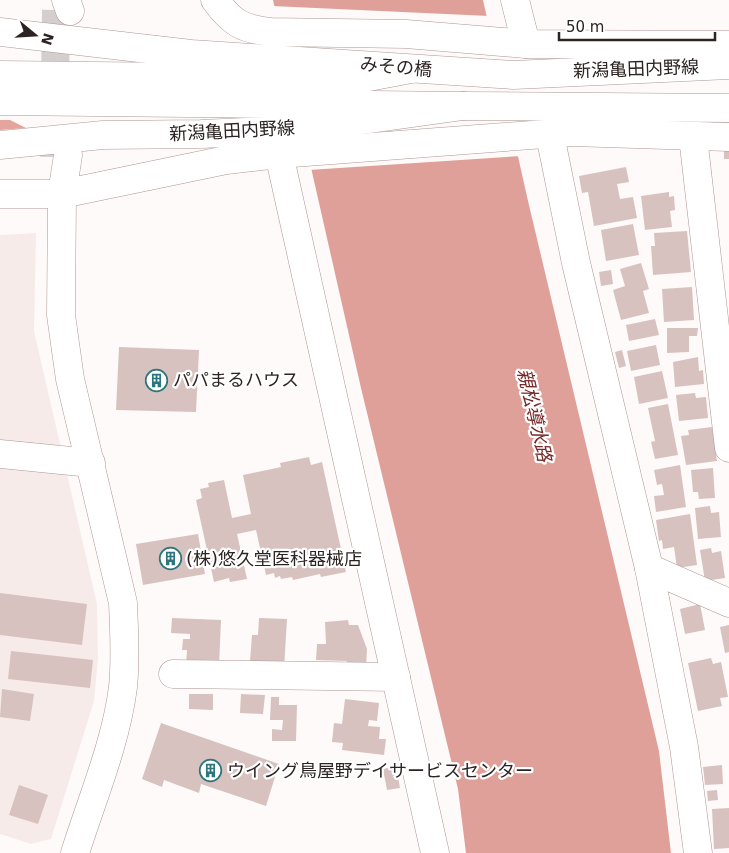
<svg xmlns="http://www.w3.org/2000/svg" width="729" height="853" font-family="'DejaVu Sans','Noto Sans JP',sans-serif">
	<rect width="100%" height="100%" fill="#fefaf9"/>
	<polygon fill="#f7ebea" points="36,233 34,331 97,604 98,659 94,701 51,839 31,844 0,834 0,235"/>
	<polygon fill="#e5a49e" points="0,120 10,120 26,128 0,130"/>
	<polygon fill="#e0a09a" points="273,0 483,0 528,201 659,751 671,853 466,853 458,789 361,388"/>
	<polygon fill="#fefaf9" points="272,6 489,16 521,156 309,170"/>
	<g fill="#d7c2bf">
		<rect x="724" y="151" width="5" height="8"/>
		<polygon points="626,167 629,182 617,184 620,199 633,197 637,218 594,226 588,192 582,193 579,176"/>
		<polygon points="669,192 669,197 674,196 675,210 670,211 672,227 645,230 641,196"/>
		<polygon points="633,224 639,255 606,261 601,230"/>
		<polygon points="687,231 691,272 653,275 651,246 655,246 654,233"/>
		<polygon points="641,263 649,289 643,291 649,313 621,320 613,290 625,286 620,269"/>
		<polygon points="611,270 613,284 601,286 599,272"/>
		<polygon points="692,287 694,320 664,322 662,289"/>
		<polygon points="655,319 659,335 629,341 626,325"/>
		<polygon points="667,328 698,328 697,336 689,336 689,352 667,353"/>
		<polygon points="656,345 660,365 631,371 627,351"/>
		<polygon points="119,347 199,350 196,412 116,410"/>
		<polygon points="622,350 626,366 619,368 615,352"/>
		<polygon points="698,357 699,371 703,370 704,384 675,387 673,362"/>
		<polygon points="662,371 668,398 639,404 634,377"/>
		<polygon points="695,393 696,398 706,397 708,418 679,421 676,395"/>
		<polygon points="668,404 678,455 655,459 651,442 655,441 648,408"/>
		<polygon points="712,427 717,461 686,465 681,436 689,435 688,430"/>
		<polygon points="309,457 311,465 322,462 346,572 321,577 320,574 293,580 292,577 281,579 280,576 275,578 274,573 266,575 256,530 237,534 247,579 230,582 229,578 214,582 196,500 202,498 200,489 209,487 208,483 224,480 232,518 251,514 243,475 281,467 280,463"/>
		<polygon points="680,465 686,507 656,512 654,496 664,495 662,484 657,485 654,470"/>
		<polygon points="713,468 715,498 699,499 698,492 693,492 691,470"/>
		<polygon points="710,506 711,513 719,512 721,537 698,539 695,508"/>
		<polygon points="690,514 697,565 677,568 674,547 663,549 662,540 659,541 656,520"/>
		<polygon points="198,534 205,574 143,585 136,544"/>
		<polygon points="711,548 712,553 721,551 725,578 705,581 700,550"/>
		<polygon points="0,593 87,604 82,645 0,635"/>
		<polygon points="700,604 705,630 685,634 680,609"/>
		<polygon points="172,618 221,620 219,666 186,665 187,650 182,650 183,639 190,639 190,634 171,633"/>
		<polygon points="259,618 287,619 284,669 250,661 252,635 258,635"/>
		<polygon points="348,620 349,625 358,625 367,649 366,669 346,669 347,661 316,660 317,644 326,644 325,622"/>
		<polygon points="729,625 729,652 725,653 720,627"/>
		<polygon points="11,651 93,660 90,688 8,679"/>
		<polygon points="711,658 713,664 721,662 728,697 720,698 722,706 698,711 688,663"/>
		<polygon points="2,689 34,694 30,721 0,717"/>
		<polygon points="189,694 213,694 213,710 189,709"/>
		<polygon points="241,694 265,695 263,714 240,713"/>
		<polygon points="271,697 279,697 279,705 297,705 296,741 272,741 272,729 282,730 283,720 270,720"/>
		<polygon points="345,699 379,703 377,721 369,720 368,726 380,727 379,739 386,739 384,755 342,750 343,743 332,742 334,723 342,724"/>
		<polygon points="161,723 279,764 266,806 201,784 199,793 164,780 162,787 142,779"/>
		<polygon points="722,765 723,784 705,785 703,767"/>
		<polygon points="396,766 400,788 387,790 383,769"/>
		<polygon points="19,785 48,795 38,824 9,815"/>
		<polygon points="717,790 718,800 708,801 707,791"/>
		<polygon points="729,808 729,848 714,849 712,809"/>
	</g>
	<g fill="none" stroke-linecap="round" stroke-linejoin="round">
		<polyline stroke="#d4cfce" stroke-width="28" stroke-dasharray="28 14" stroke-linecap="butt" points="54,157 56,10"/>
		<defs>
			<g id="minor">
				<polyline points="66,0 70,11"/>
				<path d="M 215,0 C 232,23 242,29 271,32 L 406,34 L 526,44 L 729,45"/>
				<polyline points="515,0 526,44"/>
				<polyline points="550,135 576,263 649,568 684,747 698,853"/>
				<polyline points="693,137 729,448"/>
				<polyline points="279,154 435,853"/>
				<path d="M 68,155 L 62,194 L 61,315 L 70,379 L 123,603 C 124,630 126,659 123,687 C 116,743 92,799 75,853"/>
				<polyline points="62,194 226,160 279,154 572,132 729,137"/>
				<polyline points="0,454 91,463"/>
				<polyline points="649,568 729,603"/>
				<polyline points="173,674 396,677"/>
			</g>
			<g id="major">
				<polyline points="0,32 191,54 514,75 729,65"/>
				<polyline points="0,145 103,135 201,134 291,130 463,106 729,108"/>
				<polyline points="0,194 62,194"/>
			</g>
			<g id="highway">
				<polyline points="0,75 358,79 411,69"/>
				<polyline points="0,101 463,106"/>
			</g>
		</defs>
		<use href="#minor" stroke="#ac9795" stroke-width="29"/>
		<use href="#major" stroke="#ac9795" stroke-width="29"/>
		<use href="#highway" stroke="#ac9795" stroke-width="29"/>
		<use href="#minor" stroke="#fff" stroke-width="28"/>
		<use href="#major" stroke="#fff" stroke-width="28"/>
		<use href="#highway" stroke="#fff" stroke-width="28"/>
	</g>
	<defs>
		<symbol id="building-ring" viewBox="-11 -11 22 22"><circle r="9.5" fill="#fff" stroke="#2c757d" stroke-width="1.5"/><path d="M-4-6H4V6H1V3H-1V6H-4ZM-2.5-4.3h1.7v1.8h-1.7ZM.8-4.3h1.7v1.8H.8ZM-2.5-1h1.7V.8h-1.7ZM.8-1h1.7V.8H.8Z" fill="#2c757d"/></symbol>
	</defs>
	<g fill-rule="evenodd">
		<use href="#building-ring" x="144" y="368" width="25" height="25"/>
		<use href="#building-ring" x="158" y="546" width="25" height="25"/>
		<use href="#building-ring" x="198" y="758" width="25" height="25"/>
	</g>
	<g text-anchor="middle" stroke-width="4.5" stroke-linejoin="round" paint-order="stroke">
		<g font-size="18" fill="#2c2423" stroke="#fff">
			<text transform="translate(396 67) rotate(5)" y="6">みその橋</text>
			<text transform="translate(636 69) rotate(-2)" y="6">新潟亀田内野線</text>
			<text transform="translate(232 131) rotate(-3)" y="6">新潟亀田内野線</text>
		</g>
		<g font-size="18" fill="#2c2423" stroke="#fff" text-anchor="start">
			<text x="173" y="386">パパまるハウス</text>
			<text x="186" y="565">(株)悠久堂医科器械店</text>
			<text x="227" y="777">ウイング鳥屋野デイサービスセンター</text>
		</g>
		<g font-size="19" font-style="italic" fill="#752a27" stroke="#fff">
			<text transform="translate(535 415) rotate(77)" y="7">親松導水路</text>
		</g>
	</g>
	<g transform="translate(35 35) rotate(108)" stroke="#ffffff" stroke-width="4" paint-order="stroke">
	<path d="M0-4L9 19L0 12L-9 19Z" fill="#2c2423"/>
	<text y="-8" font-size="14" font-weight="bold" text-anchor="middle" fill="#2c2423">N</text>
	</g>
	<path d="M559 32v8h156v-8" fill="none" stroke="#2c2423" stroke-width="2.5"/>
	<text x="566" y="32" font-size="15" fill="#2c2423" stroke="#ffffff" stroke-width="4" paint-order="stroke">50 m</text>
</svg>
